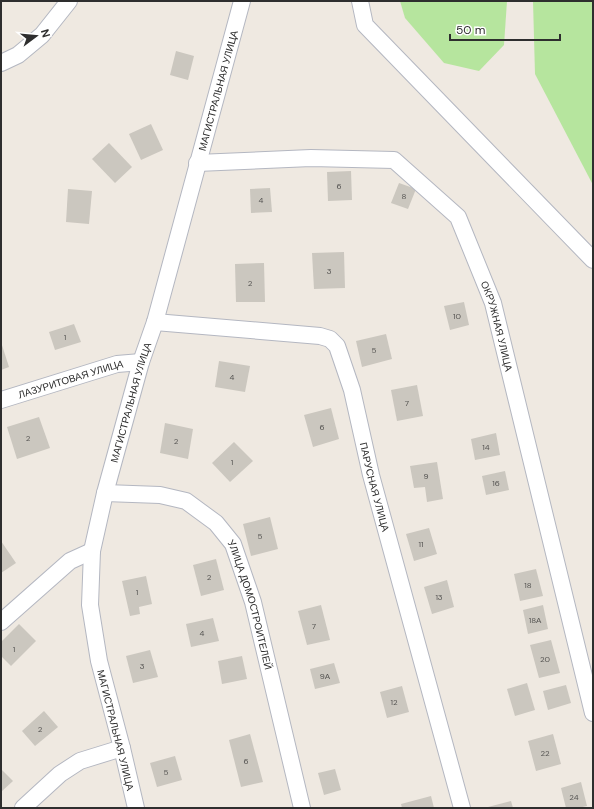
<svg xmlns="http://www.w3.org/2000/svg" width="594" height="809" font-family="'DM Sans',sans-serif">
	<rect width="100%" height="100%" fill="#efe9e1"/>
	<g fill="#b6e59e">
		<polygon points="400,1 507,1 504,45 479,71 444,63 405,18"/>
		<polygon points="533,1 593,1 593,185 535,74"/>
	</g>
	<g fill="#cbc7bf">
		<polygon points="176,51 194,56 188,80 170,75"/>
		<polygon points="151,124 163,150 141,160 129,134"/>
		<polygon points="109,143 132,167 115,183 92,159"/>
		<polygon points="351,171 352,200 328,201 327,172"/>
		<polygon points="399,183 416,189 408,209 391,203"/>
		<polygon points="270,188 272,212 251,213 250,189"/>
		<polygon points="68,189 92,191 89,224 66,222"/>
		<polygon points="344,252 345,288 314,289 312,253"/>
		<polygon points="264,263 265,302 236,302 235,264"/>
		<polygon points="464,302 469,325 450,330 444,306"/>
		<polygon points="74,324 81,342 55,350 49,332"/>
		<polygon points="386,334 392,359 362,367 356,341"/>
		<polygon points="1,342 9,367 1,370"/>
		<polygon points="219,361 250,366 245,392 215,387"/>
		<polygon points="417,385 423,416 397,421 391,390"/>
		<polygon points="331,408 339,439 313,447 304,415"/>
		<polygon points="39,417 50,448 17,459 7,427"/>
		<polygon points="165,423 193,429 188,459 160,453"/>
		<polygon points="496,433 500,455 475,460 471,439"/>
		<polygon points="234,442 253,461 230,482 212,463"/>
		<polygon points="437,462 443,499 427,502 425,487 414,488 410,466"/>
		<polygon points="505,471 509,490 486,495 482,476"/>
		<polygon points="270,517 278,549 251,556 243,524"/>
		<polygon points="429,528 437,554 414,561 406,534"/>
		<polygon points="1,541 16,563 1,573"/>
		<polygon points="216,559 224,590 201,596 193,565"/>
		<polygon points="536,569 543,596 520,601 514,574"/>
		<polygon points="146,576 152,604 139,607 140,614 130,616 122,581"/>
		<polygon points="447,580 454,607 432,614 424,587"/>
		<polygon points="321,605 330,640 307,645 298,611"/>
		<polygon points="543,605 548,629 528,634 523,610"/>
		<polygon points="213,618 219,641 191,647 186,624"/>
		<polygon points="19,624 36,641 11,666 1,656 1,642"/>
		<polygon points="551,640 560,673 539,678 530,645"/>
		<polygon points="150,650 158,677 133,683 126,656"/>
		<polygon points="242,656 247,679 222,684 218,661"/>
		<polygon points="334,663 340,683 315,689 310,669"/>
		<polygon points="527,683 535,710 515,716 507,689"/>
		<polygon points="566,685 571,703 548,710 543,691"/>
		<polygon points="402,686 409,712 387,718 380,692"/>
		<polygon points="44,711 58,727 35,746 22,731"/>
		<polygon points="250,734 263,782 241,787 229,740"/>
		<polygon points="553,734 561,764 536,771 528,741"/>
		<polygon points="175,756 182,780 157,787 150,763"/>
		<polygon points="1,769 13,781 1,792"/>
		<polygon points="335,769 341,790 324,795 318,773"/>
		<polygon points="581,782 587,806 578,808 566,808 561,788"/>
		<polygon points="431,796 434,808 402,808 401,804"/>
		<polygon points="511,801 513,808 488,808 488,807"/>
	</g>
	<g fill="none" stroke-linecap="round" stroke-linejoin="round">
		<defs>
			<g id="minor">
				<polyline points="360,1 365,25 593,260"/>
				<polyline points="1,63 18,55 42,35 69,1"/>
				<path id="s1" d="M 197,163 L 311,158 L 394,160 L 458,217 L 493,303 L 593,713"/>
				<path id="s2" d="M 155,322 L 320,336 L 330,339 L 337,346 L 352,390 L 371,475 L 462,808"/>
				<path id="s3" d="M 1,400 L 117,364 L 141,362"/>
				<path id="s4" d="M 105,493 L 160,495 L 186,501 L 216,523 L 233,544 L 253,602 L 302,808"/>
				<polyline points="1,622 70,561 92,551"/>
				<polyline points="23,808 60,774 80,761 122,748"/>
				<path id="s5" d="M 136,808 L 122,748 L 99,661 L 90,605 L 92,551 L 105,493 L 141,362 L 155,322 L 242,1"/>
			</g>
		</defs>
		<use href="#minor" stroke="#b4b7c1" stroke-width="18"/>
		<use href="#minor" stroke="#fff" stroke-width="16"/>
	</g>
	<g text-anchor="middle" stroke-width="3.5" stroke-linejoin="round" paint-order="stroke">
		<g font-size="8" fill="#555452">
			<text x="339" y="189">6</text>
			<text x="404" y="199">8</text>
			<text x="261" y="203">4</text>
			<text x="329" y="274">3</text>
			<text x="250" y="286">2</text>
			<text x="457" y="319">10</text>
			<text x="65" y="340">1</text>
			<text x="374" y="353">5</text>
			<text x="232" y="380">4</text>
			<text x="407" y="406">7</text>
			<text x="322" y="430">6</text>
			<text x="28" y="441">2</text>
			<text x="176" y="444">2</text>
			<text x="486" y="450">14</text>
			<text x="232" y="465">1</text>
			<text x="426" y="479">9</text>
			<text x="496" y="486">16</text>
			<text x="260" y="539">5</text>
			<text x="421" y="547">11</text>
			<text x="209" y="580">2</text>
			<text x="528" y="588">18</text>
			<text x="137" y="595">1</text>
			<text x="439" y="600">13</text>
			<text x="535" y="623">18А</text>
			<text x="314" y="629">7</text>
			<text x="202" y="636">4</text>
			<text x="14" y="652">1</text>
			<text x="545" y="662">20</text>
			<text x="142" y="669">3</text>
			<text x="325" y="679">9А</text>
			<text x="394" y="705">12</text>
			<text x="40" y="732">2</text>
			<text x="545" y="756">22</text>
			<text x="246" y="764">6</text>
			<text x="166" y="775">5</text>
			<text x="574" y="800">24</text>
		</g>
		<g font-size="10" fill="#2e2e2e" stroke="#fff">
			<text dy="4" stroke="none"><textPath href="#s5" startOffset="740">МАГИСТРАЛЬНАЯ УЛИЦА</textPath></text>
			<text dy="4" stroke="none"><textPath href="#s1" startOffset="399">ОКРУЖНАЯ УЛИЦА</textPath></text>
			<text dy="4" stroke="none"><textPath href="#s3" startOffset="73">ЛАЗУРИТОВАЯ УЛИЦА</textPath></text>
			<text dy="4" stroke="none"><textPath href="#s5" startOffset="416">МАГИСТРАЛЬНАЯ УЛИЦА</textPath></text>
			<text dy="4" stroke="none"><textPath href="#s2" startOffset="332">ПАРУСНАЯ УЛИЦА</textPath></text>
			<text dy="4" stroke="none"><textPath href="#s4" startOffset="209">УЛИЦА ДОМОСТРОИТЕЛЕЙ</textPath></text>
			<text transform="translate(116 730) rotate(76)" y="4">МАГИСТРАЛЬНАЯ УЛИЦА</text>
		</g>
	</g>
	<rect width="594" height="809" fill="none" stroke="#2e2e2e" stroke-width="4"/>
	<g transform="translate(36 36) rotate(74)" stroke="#ffffff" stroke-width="3" paint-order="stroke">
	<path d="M0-3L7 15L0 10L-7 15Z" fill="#2e2e2e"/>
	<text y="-6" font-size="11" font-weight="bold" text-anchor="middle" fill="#2e2e2e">N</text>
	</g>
	<path d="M450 34v6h110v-6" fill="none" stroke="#2e2e2e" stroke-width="2"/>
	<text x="456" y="34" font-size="12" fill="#2e2e2e" stroke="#ffffff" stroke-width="3" paint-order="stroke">50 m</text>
</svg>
